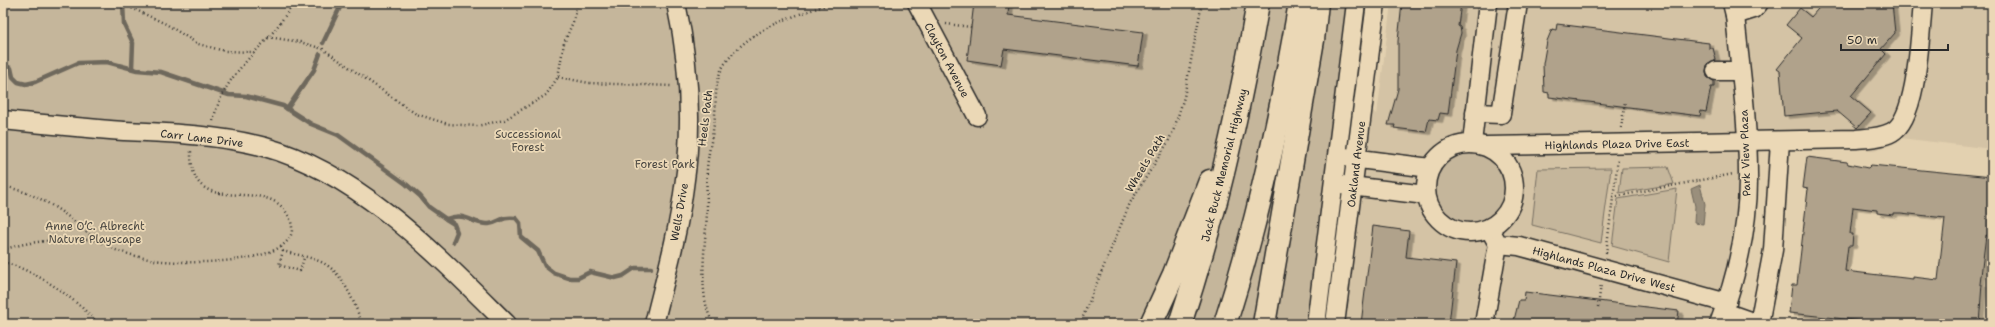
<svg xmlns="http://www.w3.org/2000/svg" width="1995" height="327" font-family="'Shantell Sans',sans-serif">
	<defs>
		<filter id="shadow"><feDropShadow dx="4.5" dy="2.5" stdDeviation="0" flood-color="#0004"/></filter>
	</defs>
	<rect width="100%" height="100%" fill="#e3d1b0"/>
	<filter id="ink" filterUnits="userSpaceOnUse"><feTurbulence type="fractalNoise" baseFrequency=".025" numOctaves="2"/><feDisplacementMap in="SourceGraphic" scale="8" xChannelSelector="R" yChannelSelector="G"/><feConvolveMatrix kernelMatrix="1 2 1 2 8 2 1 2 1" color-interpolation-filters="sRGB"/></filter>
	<g filter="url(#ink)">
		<polygon fill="#d4c3a5" points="1391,3 1992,3 1992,149 1900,138 1891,145 1874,150 1773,148 1760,151 1740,291 1722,284 1709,324 1344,324 1370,108 1377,115"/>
		<g fill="#c5b69b" stroke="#787063">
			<polygon points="3,3 1348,3 1308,324 3,324"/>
			<polygon points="1362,3 1369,3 1351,143 1346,144"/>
			<circle cx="1470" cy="188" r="35"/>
			<polygon points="1668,167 1674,184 1619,193 1622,168"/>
			<polygon points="1611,168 1601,243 1532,225 1538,169"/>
			<polygon points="1677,189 1669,262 1612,246 1618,199"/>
		</g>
		<polygon fill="#9a8f7b" stroke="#6e675b" points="1700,185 1705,204 1703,224 1694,223 1695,206 1691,189"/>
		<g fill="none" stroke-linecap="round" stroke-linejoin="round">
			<g stroke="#6e675b" stroke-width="4.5">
				<polyline points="123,3 124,24 133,43 132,68"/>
				<polyline points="323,43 342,3"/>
				<path d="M 3,65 L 11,68 L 13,77 L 18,82 L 26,84 L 35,82 L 78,63 L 107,62 L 137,70 L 161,72 L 229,95 L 246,96 L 283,106 L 311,124 L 338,135 L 406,184 L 420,196 L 429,207 L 446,219 C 468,211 471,225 489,224 C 500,223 500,216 516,218 L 520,223 L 521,237 L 538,251 L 545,266 L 554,273 L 569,278 L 578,278 L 590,272 L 615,278 L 623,276 L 635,268 L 651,268"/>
				<polyline points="287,109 314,70 320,54"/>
				<polyline points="446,219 454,224 457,232 453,242"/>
			</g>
		</g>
		<g fill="#b0a28b" stroke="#2b2b2b" fill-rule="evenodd" filter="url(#shadow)">
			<polygon points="974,3 1009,3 1008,15 1143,32 1138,66 1004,49 1001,65 967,60"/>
			<polygon points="1402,3 1461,3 1458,26 1460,27 1461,33 1456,50 1448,114 1440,113 1438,120 1429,119 1426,132 1394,128 1395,125 1388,125 1398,89 1398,41"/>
			<polygon points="1823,3 1892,3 1895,33 1881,49 1886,54 1851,96 1871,113 1857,128 1837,111 1784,116 1780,71 1777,69 1802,38 1786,25 1800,8 1811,17"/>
			<polygon points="1557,24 1709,43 1709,48 1713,48 1716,60 1707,65 1706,71 1707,77 1714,81 1714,87 1711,87 1706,112 1701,111 1700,116 1549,97 1549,93 1544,92 1543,64 1547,41 1552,29 1556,30"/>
			<path d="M 1807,157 L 1847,162 L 1848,164 L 1868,168 L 1871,165 L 1992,177 L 1992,208 L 1988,236 L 1986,235 L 1980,284 L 1982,284 L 1979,324 L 1891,324 L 1789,313 L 1792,285 L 1797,285 L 1808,189 L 1803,188 ZM 1853,207 L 1877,210 L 1877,213 L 1893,215 L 1893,213 L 1901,213 L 1945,218 L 1938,280 L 1913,277 L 1913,279 L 1845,271 L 1848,246 L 1852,246 L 1853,234 L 1850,234 Z"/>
			<polygon points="1373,226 1409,231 1406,257 1456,263 1449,324 1361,324"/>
			<polygon points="1525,292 1679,311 1677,324 1513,324 1519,300 1524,300"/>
		</g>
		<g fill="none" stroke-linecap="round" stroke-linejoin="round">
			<defs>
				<g id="minor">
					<polyline points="917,3 977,116"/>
					<polyline points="1735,15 1754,9 1759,3"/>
					<polyline points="1716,71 1740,71"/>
					<polyline points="1475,113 1501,114 1518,3"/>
					<path d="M 3,120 C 43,124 83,128 124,131 C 171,133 219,135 265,147 C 361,174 438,256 507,324"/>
					<polyline points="1472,143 1488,3"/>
					<circle cx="1470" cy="188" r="44"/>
					<path d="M 1487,146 L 1856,139 C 1867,138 1881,138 1892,132 C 1918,118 1920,31 1923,3"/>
					<polyline points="1344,157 1430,168"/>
					<polyline points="1342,185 1426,195"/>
					<polyline points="1489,228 1498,244 1519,246 1727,303"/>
					<polyline points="1724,312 1758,324"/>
					<path d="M 654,324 C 665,279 678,234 684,187 C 693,127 689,62 676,3"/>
					<polyline points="1316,324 1356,3"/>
					<polyline points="1335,324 1376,3"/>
					<polyline points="1484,324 1498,244"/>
					<path d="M 1719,324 C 1737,276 1749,224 1748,173 C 1748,120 1740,68 1735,15 L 1732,3"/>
					<polyline points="1759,324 1773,250 1780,141"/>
				</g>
				<g id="highway">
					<polyline points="1151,324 1174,274 1210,181"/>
					<path d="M 1180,324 C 1215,219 1239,112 1258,3"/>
					<path d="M 1225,324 C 1259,219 1281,112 1300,3"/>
					<polyline points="1264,324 1313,40 1317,3"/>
				</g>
			</defs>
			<use href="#minor" stroke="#2b2b2b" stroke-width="21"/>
			<use href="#highway" stroke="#2b2b2b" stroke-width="25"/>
			<g stroke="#2b2b2b" stroke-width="2.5" stroke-dasharray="1 3" stroke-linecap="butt">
				<polyline points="121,3 166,24 198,44 225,51 253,52"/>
				<polyline points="946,24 971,27"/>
				<polyline points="268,37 300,42 323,49 416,114 448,124 477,126 504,120 546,95 558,77 564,43 573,22 577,3"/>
				<polyline points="558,77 589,83 672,86"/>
				<path d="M 213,121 C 222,83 243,65 268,38 C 278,27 286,14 294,3"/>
				<polyline points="1621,128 1625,102"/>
				<path d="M 3,186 C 41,194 68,214 95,240"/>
				<polyline points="1613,197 1733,174"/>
				<path d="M 281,247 L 283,251 C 296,255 313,257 325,264 C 344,275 355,304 362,324"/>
				<path d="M 3,250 C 30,240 65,239 93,240 C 101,241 109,247 116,250 C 128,254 141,258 154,260 C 178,264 314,268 289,217 C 266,170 189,226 191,150"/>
				<polyline points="283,251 279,265 300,271 304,258"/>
				<polyline points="1606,253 1618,159"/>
				<path d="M 3,262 C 39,272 73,297 99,324"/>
				<polyline points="1598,307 1601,284"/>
				<path d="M 714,324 C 696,299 706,241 707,211 C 707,197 706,183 707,169 C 708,154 712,139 714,124 C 717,105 713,82 724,65 C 749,28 792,17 832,3"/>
				<polyline points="1080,324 1130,203 1168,142 1174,129 1184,97 1202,3"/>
			</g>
			<use href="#minor" stroke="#ebd8b6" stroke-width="18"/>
			<use href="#highway" stroke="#ebd8b6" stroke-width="22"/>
		</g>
	</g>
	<g text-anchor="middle" stroke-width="3.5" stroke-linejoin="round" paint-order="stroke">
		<g font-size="11" fill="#2b2b2b" stroke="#ebd8b6">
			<text transform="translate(947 60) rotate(62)" y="4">Clayton Avenue</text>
			<text transform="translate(705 118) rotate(-83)" y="4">Heels Path</text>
			<text transform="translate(202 138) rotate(7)" y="4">Carr Lane Drive</text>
			<text transform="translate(1617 144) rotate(-1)" y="4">Highlands Plaza Drive East</text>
			<text transform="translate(1745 153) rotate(-92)" y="4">Park View Plaza</text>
			<text transform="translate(1145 163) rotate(-59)" y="4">Wheels Path</text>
			<text transform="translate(1356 164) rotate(-83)" y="4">Oakland Avenue</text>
			<text transform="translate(1224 165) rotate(-76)" y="4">Jack Buck Memorial Highway</text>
			<text transform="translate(679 212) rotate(-80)" y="4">Wells Drive</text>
			<text transform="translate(1604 269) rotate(15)" y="4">Highlands Plaza Drive West</text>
		</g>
		<g font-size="11" fill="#4a4741" stroke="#ebd8b6">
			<text x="528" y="138">Successional<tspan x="528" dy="13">Forest</tspan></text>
			<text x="665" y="168">Forest Park</text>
			<text x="95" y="230">Anne O’C. Albrecht<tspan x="95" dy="13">Nature Playscape</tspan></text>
		</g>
	</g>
	<rect width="1995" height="327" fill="none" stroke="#ebd8b6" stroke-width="16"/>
	<rect x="8" y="8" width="1979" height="311" fill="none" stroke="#2b2b2b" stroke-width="1.5" filter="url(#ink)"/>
	<path d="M1841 44v6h107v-6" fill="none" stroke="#2b2b2b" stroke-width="2"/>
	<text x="1847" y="44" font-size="12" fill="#2b2b2b" stroke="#ebd8b6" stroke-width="3" paint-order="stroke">50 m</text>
</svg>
